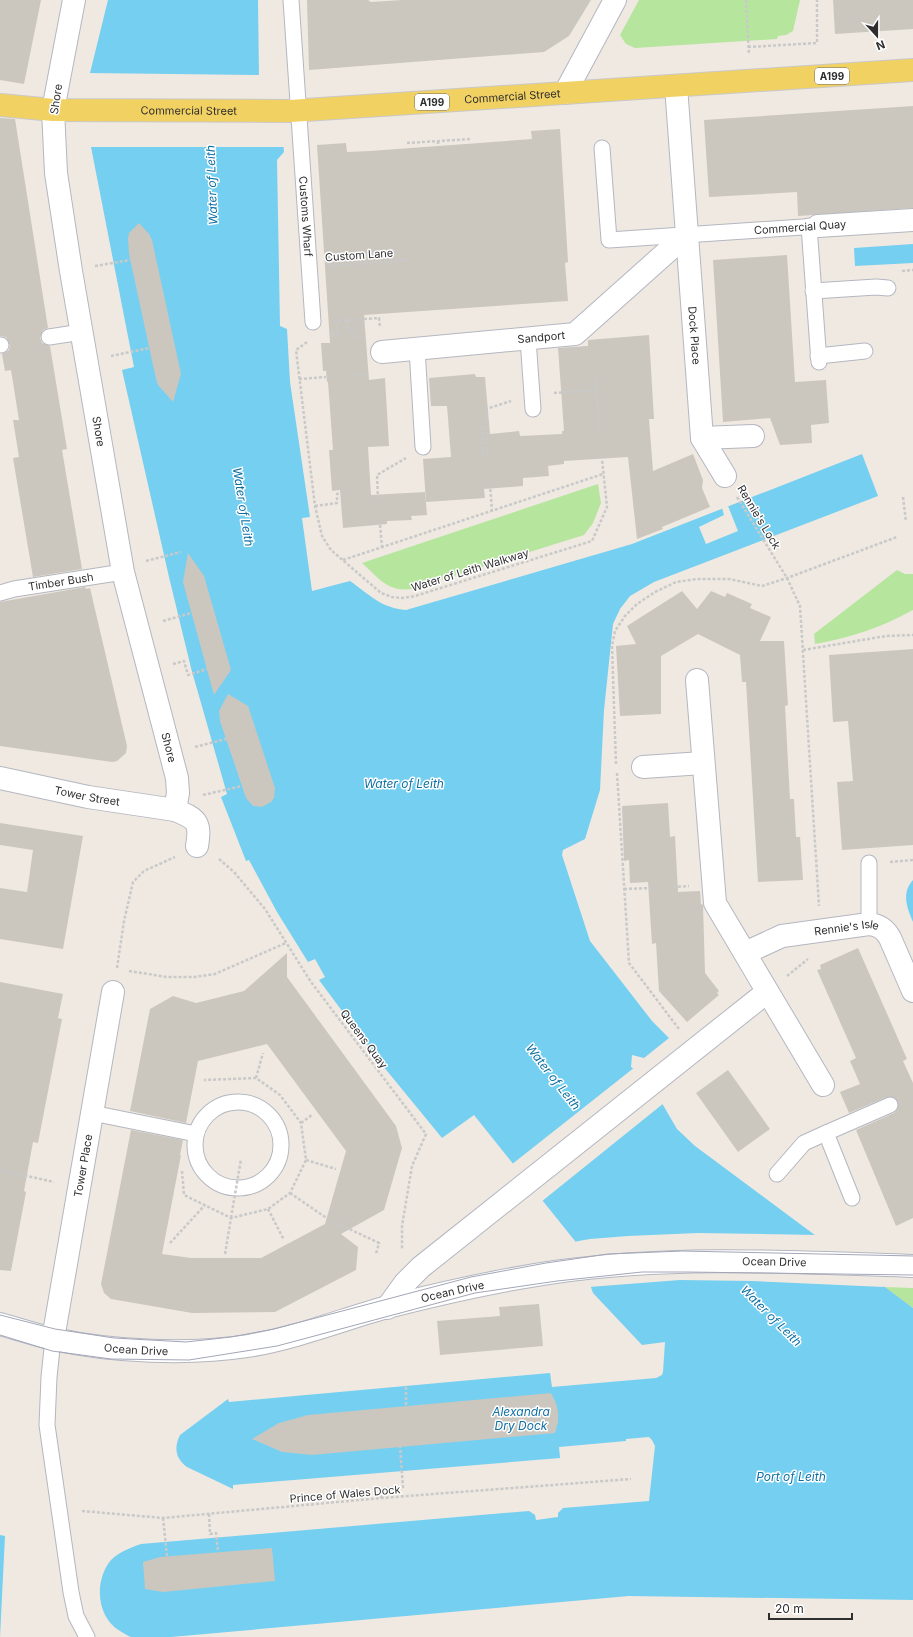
<svg xmlns="http://www.w3.org/2000/svg" width="913" height="1637" font-family="Inter,sans-serif">
	<rect width="100%" height="100%" fill="#efe9e1"/>
	<g fill="#b6e59e">
		<polygon points="639,0 800,0 793,31 786,35 778,36 777,39 635,48 626,44 620,35"/>
		<path d="M 598,484 L 601,503 L 593,523 L 584,535 L 412,589 C 387,592 380,579 362,563 Z"/>
		<path d="M 897,570 L 905,574 L 913,574 L 913,610 C 882,627 850,638 815,644 L 814,634 Z"/>
		<polygon points="884,1287 913,1288 913,1308"/>
	</g>
	<g fill="#75cff0">
		<path d="M 108,0 L 258,0 L 259,79 L 283,142 L 284,152 L 277,160 L 280,326 L 287,329 L 290,382 L 310,517 L 302,518 L 312,591 L 350,581 C 370,595 381,608 406,610 L 632,544 L 862,454 L 878,496 L 654,582 L 630,596 L 620,609 L 613,624 L 604,710 L 600,790 L 585,839 L 563,850 L 562,855 L 590,941 L 652,1021 L 669,1038 L 644,1058 L 632,1055 L 631,1067 L 639,1073 L 656,1093 L 677,1129 L 695,1146 L 913,1308 L 913,1600 L 629,1596 L 171,1637 C 159,1637 143,1637 131,1637 C 128,1636 124,1633 120,1631 C 96,1617 94,1580 111,1560 C 119,1552 130,1548 141,1544 L 529,1511 L 535,1515 L 536,1520 L 558,1517 L 558,1513 L 563,1508 L 649,1501 L 655,1446 L 652,1440 L 649,1437 L 626,1439 L 626,1441 L 559,1447 L 560,1458 L 233,1485 L 233,1489 L 187,1467 C 175,1458 174,1447 180,1435 L 228,1399 L 229,1402 L 550,1373 L 552,1387 L 656,1378 L 662,1375 L 663,1372 L 665,1342 L 642,1345 L 593,1293 L 575,1241 L 474,1115 L 442,1138 L 383,1066 L 319,980 L 325,977 L 315,959 L 308,962 L 277,912 L 249,860 L 246,861 L 221,797 L 227,794 L 191,668 L 169,577 L 122,370 L 134,367 L 91,147 L 90,73 Z"/>
		<polygon points="913,244 913,263 855,266 854,248"/>
		<path d="M 913,880 L 913,922 C 907,908 901,893 913,880 Z"/>
		<polygon points="0,1535 5,1536 0,1637"/>
	</g>
	<g fill="#efe9e1">
		<polygon points="88,73 261,75 286,147 89,147"/>
		<polygon points="728,506 738,531 706,544 699,527 724,515 722,508"/>
		<polygon points="635,1067 650,1082 664,1103 541,1202 511,1165"/>
		<polygon points="698,1233 818,1235 881,1282 884,1287 752,1281 680,1280 589,1287 573,1242 590,1239 628,1236"/>
	</g>
	<g fill="#cbc7bf">
		<polygon points="0,0 41,0 24,84 0,80"/>
		<polygon points="307,0 368,0 371,2 402,0 591,0 569,36 544,52 309,70"/>
		<polygon points="833,0 913,0 913,29 835,34"/>
		<polygon points="913,106 913,208 798,216 797,192 709,197 704,120"/>
		<polygon points="0,118 15,119 48,328 43,330 40,338 42,343 50,346 67,449 62,450 82,569 33,577 13,458 19,457 13,420 19,420 11,370 5,371 2,354 9,350 10,345 6,337 0,336"/>
		<polygon points="560,129 568,262 565,263 568,301 364,315 369,380 385,378 389,446 368,447 371,495 425,492 427,515 411,516 412,520 387,521 387,524 343,528 340,490 332,491 329,450 333,450 328,382 327,382 326,371 323,371 321,343 330,343 317,145 346,143 347,152 370,151 532,139 531,131"/>
		<polygon points="139,223 149,234 152,240 181,374 173,402 158,385 156,379 129,254 128,239 129,233"/>
		<polygon points="787,255 795,382 826,380 829,423 811,425 812,443 780,445 770,418 723,422 713,260"/>
		<polygon points="649,335 654,419 649,419 653,471 693,454 703,480 702,488 710,507 662,527 663,529 637,539 628,457 564,461 564,464 548,466 549,476 523,478 523,486 484,489 485,498 426,502 423,459 451,457 447,406 431,406 429,378 475,374 476,377 485,377 490,434 519,431 520,436 562,434 562,431 564,431 558,348 588,346 588,340"/>
		<polygon points="188,553 204,576 231,670 214,695 183,582"/>
		<polygon points="85,587 86,589 90,588 127,746 126,753 117,761 112,762 0,746 0,602"/>
		<polygon points="682,591 697,609 711,591 725,597 727,593 752,604 750,608 771,617 760,641 784,641 788,705 785,706 790,799 794,799 796,837 800,837 803,880 758,882 746,682 742,682 740,655 698,634 661,656 661,714 620,716 616,646 636,644 627,626"/>
		<polygon points="913,649 913,845 842,850 837,782 853,781 848,721 833,722 829,655"/>
		<polygon points="228,694 248,706 275,788 274,798 271,802 262,807 253,806 246,798 220,721 219,711"/>
		<polygon points="668,803 670,837 675,836 678,892 700,891 701,904 703,905 705,973 719,991 717,993 719,995 687,1022 659,991 656,943 652,944 648,882 630,883 629,860 624,861 622,806"/>
		<polygon points="0,823 83,836 63,949 0,939 0,888 27,892 33,850 0,845"/>
		<polygon points="858,948 907,1059 903,1061 913,1083 913,1218 896,1226 856,1130 894,1113 897,1110 898,1102 895,1098 887,1097 849,1113 840,1092 860,1084 850,1061 856,1058 817,970 821,969 820,965"/>
		<polygon points="287,953 287,977 396,1126 402,1148 384,1210 341,1234 358,1247 356,1270 275,1312 192,1313 111,1299 104,1293 101,1284 131,1130 183,1140 180,1155 181,1155 162,1254 191,1258 261,1258 325,1224 346,1151 267,1044 198,1061 186,1123 130,1111 150,1009 173,996 196,1003 244,991"/>
		<polygon points="0,982 63,994 58,1018 62,1019 38,1143 33,1142 24,1191 26,1192 11,1271 0,1270"/>
		<polygon points="728,1070 770,1129 738,1152 696,1093"/>
		<polygon points="539,1304 543,1346 440,1355 437,1321 500,1316 499,1307"/>
		<polygon points="551,1393 556,1403 558,1412 558,1422 555,1433 312,1455 282,1452 252,1439 279,1423 308,1415"/>
		<polygon points="272,1548 275,1581 163,1592 145,1589 143,1562 160,1557"/>
	</g>
	<g fill="none" stroke-linecap="round" stroke-linejoin="round">
		<defs>
			<g id="lane">
				<path id="s1" d="M 291,0 L 313,322"/>
				<polyline points="602,148 609,240 818,226"/>
				<polyline points="809,226 819,362"/>
				<polyline points="813,291 876,287 888,288"/>
				<polyline points="49,337 82,332"/>
				<polyline points="528,339 533,409"/>
				<polyline points="0,345 1,345"/>
				<polyline points="417,349 423,447"/>
				<polyline points="818,356 865,351"/>
				<path id="s2" d="M 0,593 L 14,589 L 123,572"/>
				<polyline points="869,863 869,924"/>
				<circle cx="238" cy="1145" r="43"/>
				<polyline points="92,1113 196,1134"/>
				<polyline points="777,1174 804,1143 826,1133"/>
				<polyline points="852,1198 826,1133 890,1105"/>
				<polyline points="53,1339 49,1377 47,1425 71,1592 76,1616 87,1637"/>
			</g>
			<g id="street">
				<path id="s3" d="M 74,0 L 53,110 L 56,173 L 71,271 L 123,572 L 177,778 L 178,793 L 175,810 C 197,819 201,822 197,846"/>
				<path id="s4" d="M 676,86 L 702,438 L 725,476"/>
				<polyline points="565,93 615,0"/>
				<polyline points="818,226 913,220"/>
				<path id="s5" d="M 382,352 L 575,334 L 687,234"/>
				<polyline points="702,438 753,436"/>
				<polyline points="697,680 715,903 823,1085"/>
				<polyline points="643,767 703,763"/>
				<path id="s6" d="M 0,778 L 88,797 L 175,810"/>
				<path id="s7" d="M 745,953 L 782,936 L 869,924 C 879,925 885,929 890,938 L 913,991"/>
				<polyline points="387,1308 405,1283 421,1267 767,992"/>
				<path id="s8" d="M 0,1324 C 18,1329 36,1335 54,1339 C 112,1352 189,1355 248,1346 C 296,1338 341,1320 387,1307 C 442,1293 499,1280 555,1272 C 674,1255 794,1262 913,1266"/>
				<path id="s9" d="M 53,1339 L 113,992"/>
			</g>
			<g id="primary">
				<path id="s10" d="M 0,105 L 53,110 L 290,111 L 913,70"/>
			</g>
		</defs>
		<use href="#lane" stroke="#b4b7c1" stroke-width="17"/>
		<use href="#street" stroke="#b4b7c1" stroke-width="24"/>
		<use href="#primary" stroke="#c9c9c9" stroke-width="24"/>
		<g stroke="#c9c9c9" stroke-width="2.5" stroke-dasharray="3 2" stroke-linecap="butt">
			<polyline points="746,0 749,55"/>
			<polyline points="748,47 817,43 817,0"/>
			<polyline points="438,141 438,146"/>
			<polyline points="407,143 471,139"/>
			<polyline points="95,266 130,260"/>
			<polyline points="330,266 409,260"/>
			<polyline points="902,271 913,270"/>
			<polyline points="347,320 347,329 353,332 356,338 360,338"/>
			<polyline points="334,321 379,318 380,328"/>
			<polyline points="331,335 338,335 337,323"/>
			<polyline points="307,342 296,350 315,506 322,536 331,550 381,593 392,597 403,598 415,596 592,541 607,507 602,459"/>
			<polyline points="111,356 149,348"/>
			<polyline points="356,375 368,374"/>
			<polyline points="299,379 326,377"/>
			<polyline points="596,380 599,428"/>
			<polyline points="554,393 597,390"/>
			<polyline points="481,452 484,452 482,428 486,427"/>
			<polyline points="488,455 486,409 511,401"/>
			<polyline points="490,484 492,511"/>
			<polyline points="737,497 787,578 800,606 819,906"/>
			<polyline points="903,497 906,522"/>
			<polyline points="378,499 377,475 406,458"/>
			<polyline points="315,506 337,503 337,494 340,493"/>
			<polyline points="380,525 382,547"/>
			<polyline points="343,560 603,474"/>
			<polyline points="146,561 181,552"/>
			<polyline points="163,621 191,613"/>
			<polyline points="803,650 886,636 913,635"/>
			<polyline points="173,664 184,661 188,675 207,669"/>
			<polyline points="195,747 226,739"/>
			<polyline points="616,764 612,646 615,631 625,616 637,604 655,592 676,582 697,579 729,579 762,586 787,578 897,537"/>
			<polyline points="617,773 629,963 679,1029"/>
			<polyline points="203,795 242,786"/>
			<polyline points="219,859 234,872 265,909 311,982 426,1134 412,1166 402,1226 402,1248 403,1250"/>
			<polyline points="890,862 913,860"/>
			<polyline points="673,887 689,886"/>
			<polyline points="624,889 652,888"/>
			<polyline points="117,968 124,921 133,882 144,871 175,857"/>
			<polyline points="129,971 167,977 194,977 215,974 286,943"/>
			<polyline points="787,976 808,959"/>
			<polyline points="256,1078 263,1053"/>
			<polyline points="301,1123 312,1115"/>
			<polyline points="306,1160 336,1169"/>
			<polyline points="0,1170 54,1182"/>
			<polyline points="182,1171 184,1195 231,1218 268,1209 290,1193 306,1160 301,1123 280,1095 256,1078 204,1080"/>
			<polyline points="290,1193 328,1219 379,1243 376,1254"/>
			<polyline points="268,1209 284,1240"/>
			<polyline points="170,1243 205,1205"/>
			<polyline points="225,1254 231,1218"/>
			<polyline points="406,1387 406,1407"/>
			<polyline points="381,1498 381,1489 403,1487 400,1447"/>
			<polyline points="82,1511 163,1518 381,1498 631,1479"/>
			<polyline points="209,1514 210,1534 216,1533 218,1552"/>
			<polyline points="163,1518 167,1556"/>
		</g>
		<use href="#lane" stroke="#fff" stroke-width="15"/>
		<use href="#street" stroke="#fff" stroke-width="22"/>
		<use href="#primary" stroke="#f2d163" stroke-width="22"/>
		<g stroke="#a3a6b8" stroke-width="1">
			<polyline points="0,1315 55,1329 114,1338 186,1342 231,1337 274,1329 471,1277 546,1263 608,1254 682,1251 913,1256"/>
			<polyline points="0,1335 52,1351 111,1359 189,1360 277,1346 475,1293 557,1281 642,1272 686,1272 913,1275"/>
		</g>
		<polyline stroke="#c9c9c9" stroke-width="2.5" stroke-dasharray="3 2" stroke-linecap="butt" points="231,1218 241,1159"/>
	</g>
	<g text-anchor="middle" stroke-width="3" stroke-linejoin="round" paint-order="stroke">
		<g fill="#fff" stroke="#6d6d6d" stroke-width="1">
			<rect x="815" y="68" width="34" height="16" rx="3"/>
			<rect x="415" y="94" width="34" height="16" rx="3"/>
		</g>
		<g font-size="10" font-weight="bold" fill="#2e2e2e">
			<text x="832" y="80">A199</text>
			<text x="432" y="106">A199</text>
		</g>
		<g font-size="11" fill="#2e2e2e" stroke="#fff">
			<text dy="4" stroke="none"><textPath href="#s10" startOffset="513">Commercial Street</textPath></text>
			<text transform="translate(56 99) rotate(-82)" y="4">Shore</text>
			<text dy="4" stroke="none"><textPath href="#s10" startOffset="189">Commercial Street</textPath></text>
			<text dy="4" stroke="none"><textPath href="#s1" startOffset="217">Customs Wharf</textPath></text>
			<text transform="translate(800 227) rotate(-4)" y="4">Commercial Quay</text>
			<text transform="translate(359 255) rotate(-4)" y="4">Custom Lane</text>
			<text dy="4" stroke="none"><textPath href="#s4" startOffset="250">Dock Place</textPath></text>
			<text dy="4" stroke="none"><textPath href="#s5" startOffset="160">Sandport</textPath></text>
			<text dy="4" stroke="none"><textPath href="#s3" startOffset="437">Shore</textPath></text>
			<text transform="translate(759 517) rotate(59)" y="4">Rennie's Lock</text>
			<text transform="translate(470 570) rotate(-17)" y="4">Water of Leith Walkway</text>
			<text dy="4" stroke="none"><textPath href="#s2" startOffset="62">Timber Bush</textPath></text>
			<text dy="4" stroke="none"><textPath href="#s3" startOffset="761">Shore</textPath></text>
			<text dy="4" stroke="none"><textPath href="#s6" startOffset="89">Tower Street</textPath></text>
			<text dy="4" stroke="none"><textPath href="#s7" startOffset="106">Rennie's Isle</textPath></text>
			<text transform="translate(364 1039) rotate(53)" y="4">Queens Quay</text>
			<text dy="4" stroke="none"><textPath href="#s9" startOffset="176">Tower Place</textPath></text>
			<text dy="4" stroke="none"><textPath href="#s8" startOffset="787">Ocean Drive</textPath></text>
			<text dy="4" stroke="none"><textPath href="#s8" startOffset="463">Ocean Drive</textPath></text>
			<text dy="4" stroke="none"><textPath href="#s8" startOffset="139">Ocean Drive</textPath></text>
			<text transform="translate(345 1494) rotate(-5)" y="4">Prince of Wales Dock</text>
		</g>
		<g font-size="12" font-style="italic" fill="#0d6fa3" stroke="#fff">
			<text transform="translate(212 185) rotate(-92)" y="4">Water of Leith</text>
			<text transform="translate(243 507) rotate(81)" y="4">Water of Leith</text>
			<text x="404" y="788">Water of Leith</text>
			<text transform="translate(553 1077) rotate(52)" y="4">Water of Leith</text>
			<text transform="translate(771 1316) rotate(45)" y="4">Water of Leith</text>
			<text x="521" y="1416">Alexandra<tspan x="521" dy="14">Dry Dock</tspan></text>
			<text x="791" y="1481">Port of Leith</text>
		</g>
	</g>
	<g transform="translate(877 36) rotate(159)" stroke="#ffffff" stroke-width="3" paint-order="stroke">
	<path d="M0-3L7 15L0 10L-7 15Z" fill="#2e2e2e"/>
	<text y="-6" font-size="11" font-weight="bold" text-anchor="middle" fill="#2e2e2e">N</text>
	</g>
	<path d="M769 1613v6h83v-6" fill="none" stroke="#2e2e2e" stroke-width="2"/>
	<text x="775" y="1613" font-size="12" fill="#2e2e2e" stroke="#ffffff" stroke-width="3" paint-order="stroke">20 m</text>
</svg>
